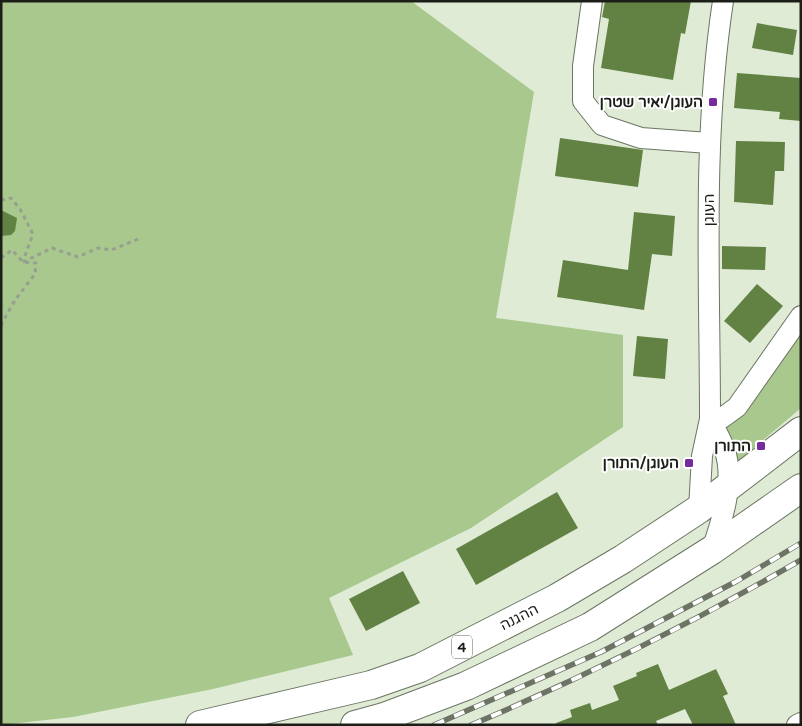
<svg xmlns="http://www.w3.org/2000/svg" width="802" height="726" font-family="'Varela Round','Noto Sans Hebrew',sans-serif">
	<rect width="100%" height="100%" fill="#dfebd5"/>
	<g fill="#a8c88e">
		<polygon points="1,1 411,1 534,92 496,318 623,335 623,427 471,528 329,598 353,655 213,689 73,717 1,725"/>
		<polygon points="801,328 801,408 735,464 717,423"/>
	</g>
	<g fill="#628244">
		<polygon points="605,1 691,1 685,34 681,33 673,80 601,68 609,19 602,17"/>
		<polygon points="757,23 797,30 793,55 752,48"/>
		<polygon points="737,73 801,78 801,121 779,119 780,112 734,108"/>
		<polygon points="560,138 643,150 638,187 555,176"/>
		<polygon points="736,141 785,142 784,171 775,171 773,205 734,202"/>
		<polygon points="1,210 17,218 15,231 11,235 1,236"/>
		<polygon points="634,212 675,216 672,256 652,254 644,310 557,297 563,260 628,270"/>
		<polygon points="722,246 766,247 765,270 722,269"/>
		<polygon points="757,284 783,306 750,343 724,321"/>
		<polygon points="637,336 668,339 665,379 633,376"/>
		<polygon points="557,492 578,528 476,585 456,549"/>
		<polygon points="403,571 420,603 366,631 349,599"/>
		<polygon points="658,664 669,690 716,669 728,694 723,696 736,725 693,725 685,709 656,721 658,725 557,725 556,723 572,717 570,710 590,703 592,710 619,700 613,686 637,676 636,673"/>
	</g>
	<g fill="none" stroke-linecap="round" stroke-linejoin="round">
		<defs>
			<g id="street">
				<polyline points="592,1 583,66 583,101 602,125 641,138 709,143"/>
				<polyline points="710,419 722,418 737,407 801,316"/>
				<path d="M 710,419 C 715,430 722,440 725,451 C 735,482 722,520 712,550"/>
				<path d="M 699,509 L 702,456 L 710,419 C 710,280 702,139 723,1"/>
				<polyline points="797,725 801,723"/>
			</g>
			<g id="highway">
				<polyline points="200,725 371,685 420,668 557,598 623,559 699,509 801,431"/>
				<polyline points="355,725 384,717 466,686 590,627 712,550 801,488"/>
			</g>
		</defs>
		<use href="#street" stroke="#6b7562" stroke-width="22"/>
		<use href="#highway" stroke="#6b7562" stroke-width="30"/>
		<g stroke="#97a08f" stroke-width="3" stroke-dasharray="4 4" stroke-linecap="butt">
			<polyline points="1,200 11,198 20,209 33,234 23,261"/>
			<polyline points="1,258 12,250 23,262 36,263 35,274 15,300 1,325"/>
			<polyline points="23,262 52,248 78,257 98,248 111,250 141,238"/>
		</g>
		<use href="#street" stroke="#fff" stroke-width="20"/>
		<use href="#highway" stroke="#fff" stroke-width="28"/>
		<defs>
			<g id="rail">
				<polyline points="434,725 601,652 737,581 801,543"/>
				<path d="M 471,725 C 585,677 694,622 801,560"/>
			</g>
		</defs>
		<use href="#rail" stroke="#6d7466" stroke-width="5.5"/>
		<use href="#rail" stroke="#fff" stroke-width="4" stroke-dasharray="11" stroke-linecap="butt"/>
	</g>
	<g fill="#762b9e" stroke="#fff" stroke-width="2">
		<rect x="708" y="97" width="10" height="10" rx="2.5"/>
		<rect x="756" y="441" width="10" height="10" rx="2.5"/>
		<rect x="684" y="458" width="10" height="10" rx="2.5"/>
	</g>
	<g text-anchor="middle" stroke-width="4" stroke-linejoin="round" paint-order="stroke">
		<rect fill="#fff" stroke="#5f625d" stroke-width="1" x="452" y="635.5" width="20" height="23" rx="4"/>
		<g font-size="14" font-weight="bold" fill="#1b1f17">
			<text x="462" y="652">4</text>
		</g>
		<g font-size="15" font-weight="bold" fill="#1b1f17" stroke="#fff" text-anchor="end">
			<text x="703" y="107">העוגן/יאיר שטרן</text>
			<text x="751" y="451">התורן</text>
			<text x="679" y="468">העוגן/התורן</text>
		</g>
		<g font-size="15" fill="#1b1f17" stroke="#fff">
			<text transform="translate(709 210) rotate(-90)" y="5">העוגן</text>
			<text transform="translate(519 617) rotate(-27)" y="5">ההגנה</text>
		</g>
	</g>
	<rect width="802" height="726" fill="none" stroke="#1b1f17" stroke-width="5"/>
</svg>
